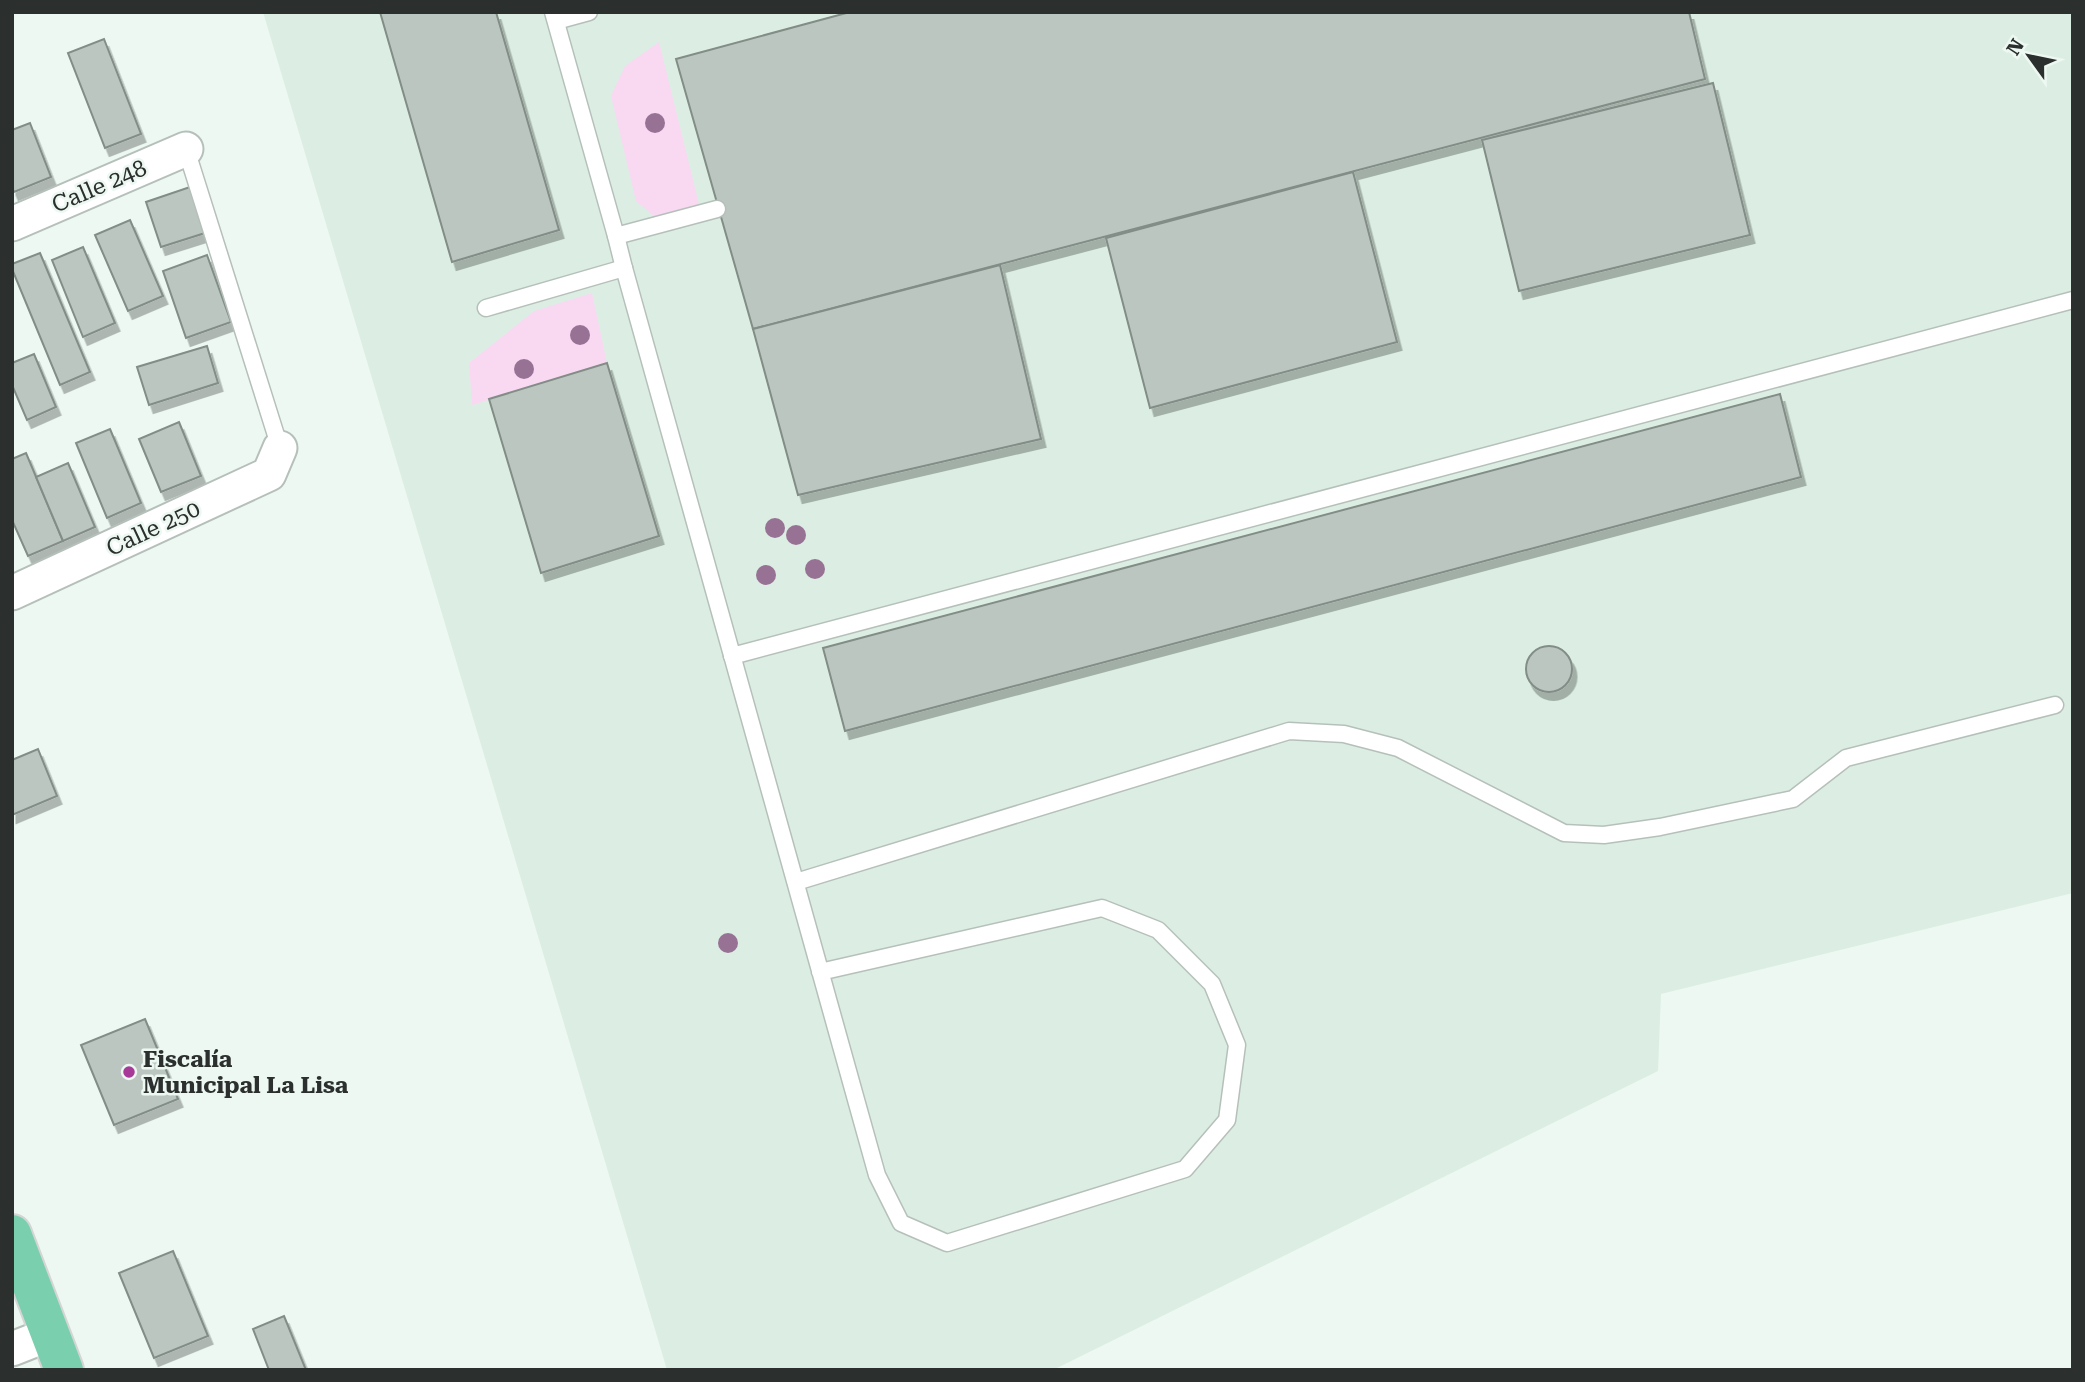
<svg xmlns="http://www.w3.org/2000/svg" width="2085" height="1382" font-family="'Roboto Serif',serif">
	<defs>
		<filter id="shadow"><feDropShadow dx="4.5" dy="8" stdDeviation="0" flood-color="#0004"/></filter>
	</defs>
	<rect width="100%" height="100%" fill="#edf8f2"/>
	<polygon fill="#dceee3" points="263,12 2073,12 2073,893 1661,994 1658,1071 1053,1370 667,1370"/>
	<g fill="#f9d8f2">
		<polygon points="659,42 699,204 655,217 636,201 611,96 625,66"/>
		<polygon points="592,293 607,363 472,405 469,363 534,311"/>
	</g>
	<g fill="#bcc6c0" stroke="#838d87" stroke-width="2" filter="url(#shadow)">
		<polygon points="380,12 496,12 559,230 452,262"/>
		<polygon points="850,12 1689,12 1705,79 753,329 676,59"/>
		<polygon points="104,39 141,134 105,148 68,53"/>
		<polygon points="1713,83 1750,235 1519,291 1482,140"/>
		<polygon points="30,123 51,177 14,192 12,187 12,130"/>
		<polygon points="1353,172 1397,342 1150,408 1106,238"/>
		<polygon points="190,187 205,233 161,247 146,202"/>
		<polygon points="130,220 163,296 128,311 95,235"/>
		<polygon points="83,247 115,323 83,337 52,260"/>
		<polygon points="40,253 90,372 60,385 12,269 12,264"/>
		<polygon points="207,255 231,322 186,338 163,271"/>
		<polygon points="1000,265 1041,439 798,495 753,329"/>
		<polygon points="207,346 218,383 149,405 137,367"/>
		<polygon points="34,354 56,407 27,420 12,385 12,363"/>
		<polygon points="607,363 659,536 541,573 489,399"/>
		<polygon points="1780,394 1801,477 845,731 823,648"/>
		<polygon points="179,422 201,476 161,492 139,439"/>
		<polygon points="110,429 141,503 107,518 76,443"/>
		<polygon points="26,453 63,541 28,556 12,520 12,459"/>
		<polygon points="68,463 95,527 63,541 36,477"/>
		<circle cx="1549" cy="669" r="23"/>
		<polygon points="38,749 57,796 12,815 12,760"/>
		<polygon points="145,1019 178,1099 114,1125 81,1045"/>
		<polygon points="173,1251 208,1336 154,1358 119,1273"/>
		<polygon points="284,1316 306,1370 269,1370 253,1329"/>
	</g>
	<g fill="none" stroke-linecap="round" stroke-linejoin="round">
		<defs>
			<g id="service">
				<polyline points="553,12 616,236 624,268 877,1175 901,1223 947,1243 1185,1169 1227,1120 1237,1045 1212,984 1158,930 1102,908 820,972"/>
				<polyline points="556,21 589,12"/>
				<polyline points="186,149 280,448"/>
				<polyline points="616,236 717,209"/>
				<polyline points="486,308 624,268"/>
				<polyline points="732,656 2073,300"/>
				<polyline points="796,882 1289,731 1344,734 1398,748 1564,833 1604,835 1660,827 1793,799 1846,758 2055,705"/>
			</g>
			<g id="minor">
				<polyline points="12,224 186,149"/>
				<polyline points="12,593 269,474 280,448"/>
				<polyline points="12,1349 50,1334"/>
			</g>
			<polyline id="primary" points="12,1234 64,1370"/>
		</defs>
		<use href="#service" stroke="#b6c0ba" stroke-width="19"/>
		<use href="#minor" stroke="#b6c0ba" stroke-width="37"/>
		<use href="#primary" stroke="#d5d5d5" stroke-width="42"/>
		<use href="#service" stroke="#fff" stroke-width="16"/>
		<use href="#minor" stroke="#fff" stroke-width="33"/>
		<use href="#primary" stroke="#7ad0ae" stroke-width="38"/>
	</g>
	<g fill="#977294">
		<circle cx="655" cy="123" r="10"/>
		<circle cx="580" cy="335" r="10"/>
		<circle cx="524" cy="369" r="10"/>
		<circle cx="775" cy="528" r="10"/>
		<circle cx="796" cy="535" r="10"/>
		<circle cx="815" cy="569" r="10"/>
		<circle cx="766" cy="575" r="10"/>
		<circle cx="728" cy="943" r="10"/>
	</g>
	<circle fill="#a73a99" stroke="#edf8f2" stroke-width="2.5" cx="129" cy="1072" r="7"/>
	<g text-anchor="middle" stroke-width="5" stroke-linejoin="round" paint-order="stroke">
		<g font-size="23" fill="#2b2f2d" stroke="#edf8f2">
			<text transform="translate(99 186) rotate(-23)" y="8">Calle 248</text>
			<text transform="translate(153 528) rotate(-25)" y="8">Calle 250</text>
		</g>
		<g font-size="23" font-weight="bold" fill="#2b2f2d" stroke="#edf8f2" text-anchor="start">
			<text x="143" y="1067">Fiscalía<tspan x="143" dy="26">Municipal La Lisa</tspan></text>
		</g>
	</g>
	<rect width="2085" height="1382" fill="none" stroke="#2b2f2d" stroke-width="28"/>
	<g transform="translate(2029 56) rotate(303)" stroke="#edf8f2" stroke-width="5" paint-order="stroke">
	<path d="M0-5L12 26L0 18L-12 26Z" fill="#2b2f2d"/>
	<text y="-10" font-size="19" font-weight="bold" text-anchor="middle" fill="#2b2f2d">N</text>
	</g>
</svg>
